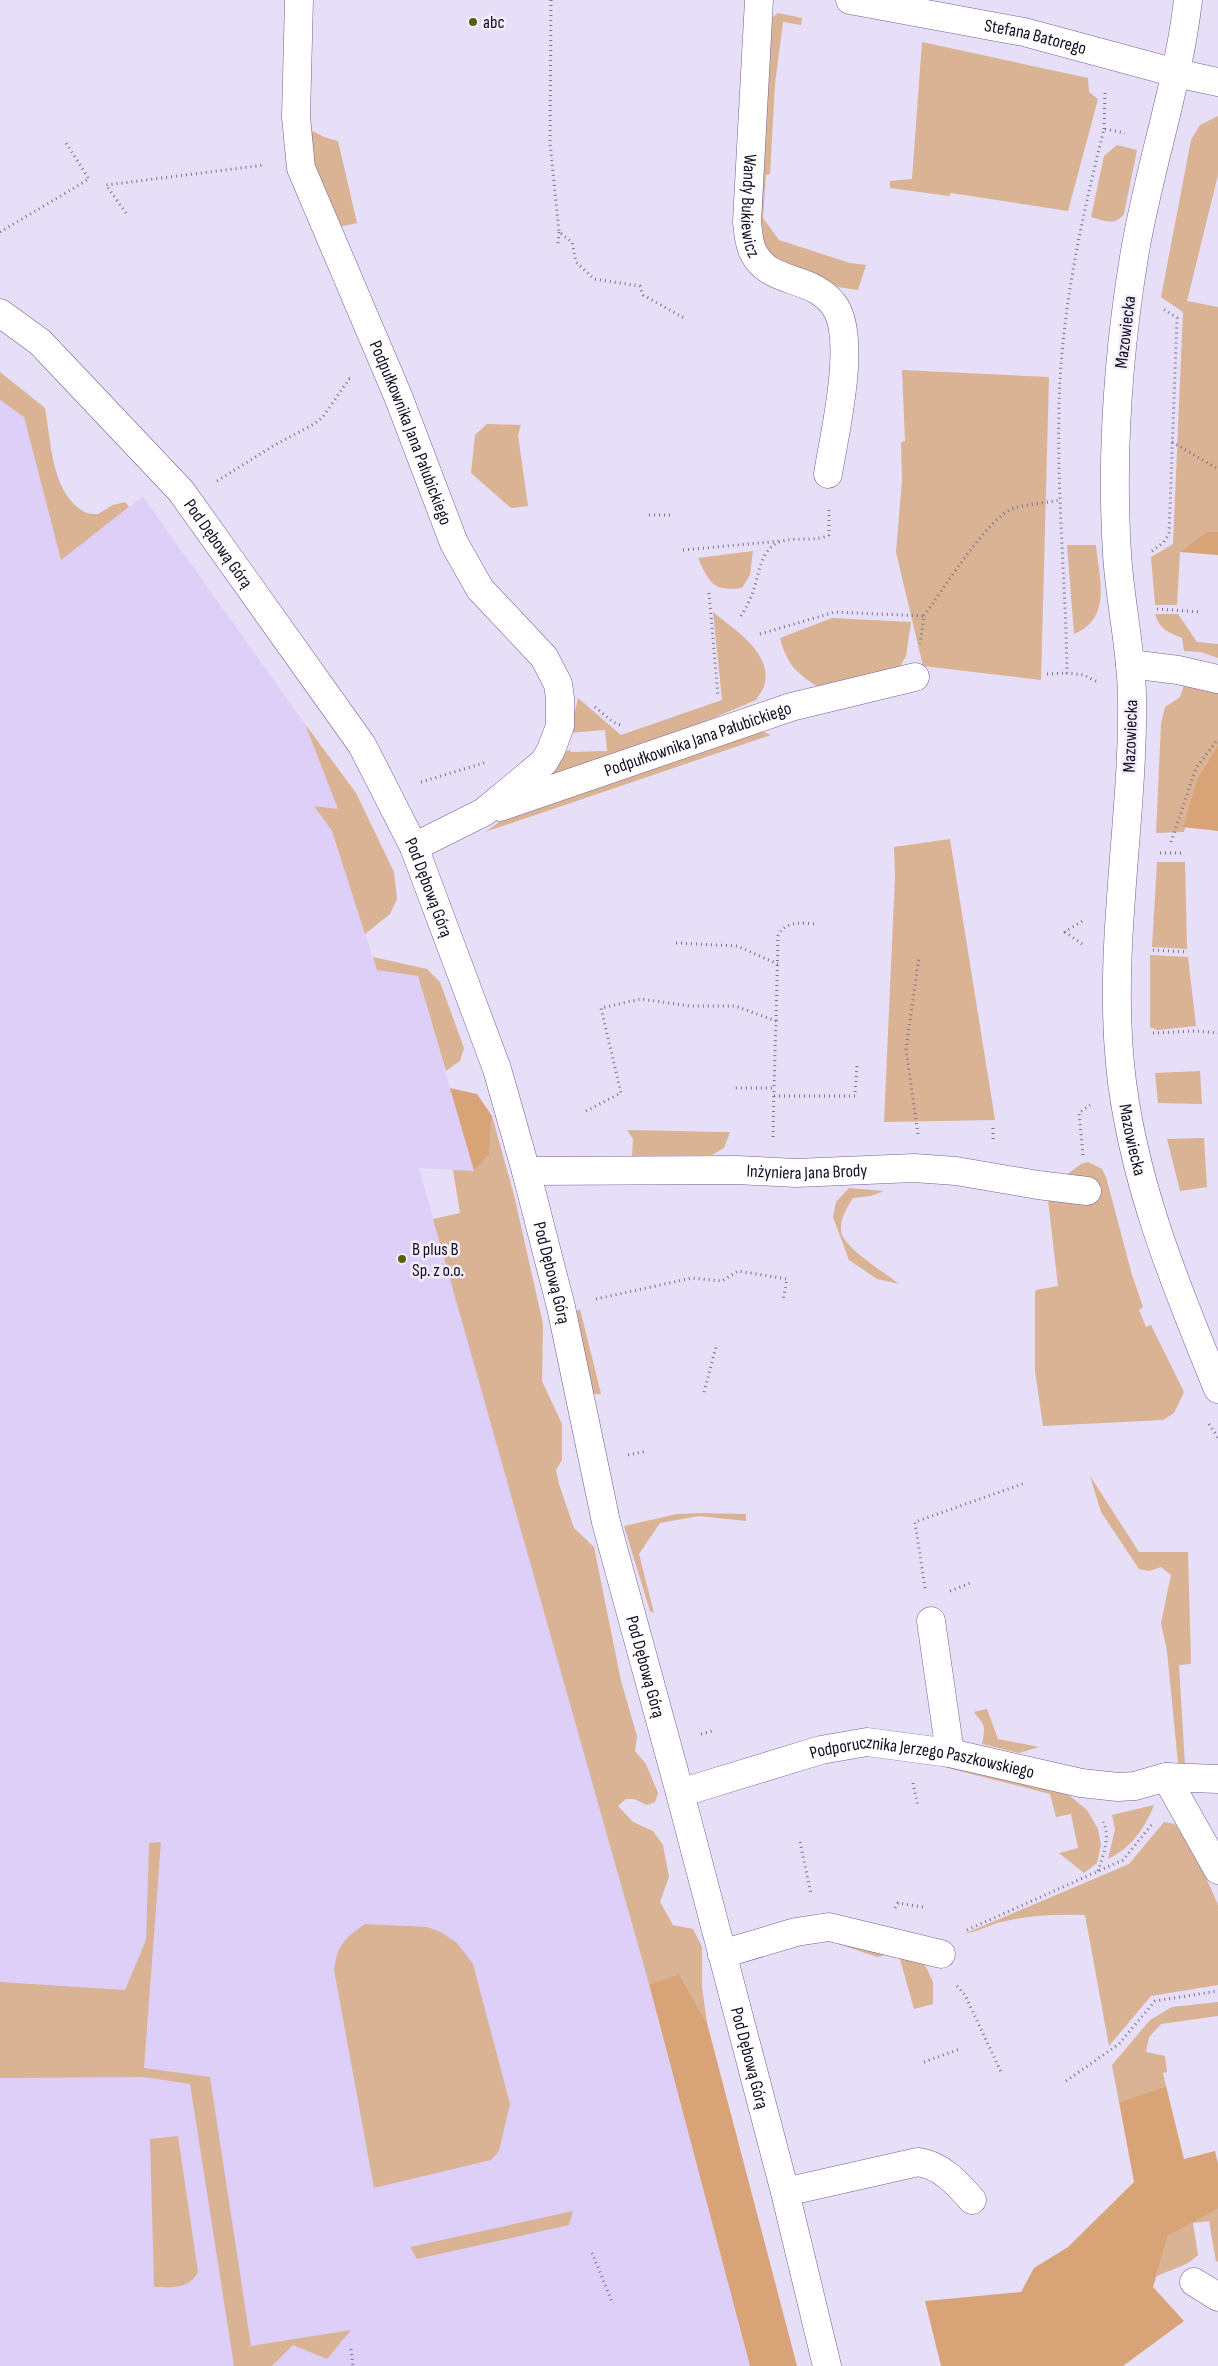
<svg xmlns="http://www.w3.org/2000/svg" width="1218" height="2366" font-family="'Sofia Sans Condensed',sans-serif">
	<rect width="100%" height="100%" fill="#e7def7"/>
	<polygon fill="#decff8" points="0,400 24,417 61,559 143,497 305,724 338,809 314,806 332,831 377,970 418,976 474,1171 419,1168 649,1984 750,2366 0,2366"/>
	<g fill="#d9b393">
		<polygon points="778,13 802,18 801,25 783,22 775,84 770,174 766,175 763,218 779,240 850,263 866,265 858,290 824,285 773,262 759,233 753,194 772,18"/>
		<polygon points="922,42 1088,78 1089,92 1098,99 1068,211 951,193 949,196 890,188 890,181 912,179"/>
		<polygon points="1218,116 1218,175 1187,301 1218,307 1218,532 1206,532 1180,552 1177,605 1155,605 1151,557 1173,544 1183,312 1161,297 1191,140 1200,125"/>
		<polygon points="307,128 324,137 338,141 357,223 339,227 312,164"/>
		<path d="M 1117,145 L 1137,150 L 1124,214 C 1115,226 1104,221 1091,217 L 1104,156 Z"/>
		<polygon points="902,370 1049,377 1041,680 923,666 896,552 902,481 901,442 905,441"/>
		<path d="M 0,372 L 45,408 C 51,440 51,492 83,511 C 87,514 94,514 98,514 L 113,505 L 125,502 L 129,507 L 61,560 L 24,417 L 0,400 Z"/>
		<polygon points="487,424 521,425 518,435 528,506 511,508 471,473 475,435"/>
		<path d="M 1067,545 L 1096,545 C 1099,579 1113,618 1074,634 Z"/>
		<path d="M 753,551 L 750,575 L 742,588 C 713,592 709,582 698,558 Z"/>
		<path d="M 713,612 C 733,629 771,651 765,683 C 764,689 759,695 756,700 L 559,783 L 544,781 L 558,754 L 570,750 L 571,752 L 607,751 L 605,730 L 570,733 L 578,698 L 621,735 L 722,700 Z"/>
		<path d="M 1155,614 L 1178,614 L 1197,642 L 1218,644 L 1218,658 L 1201,652 L 1184,651 L 1182,638 C 1168,632 1160,630 1155,614 Z"/>
		<path d="M 832,618 L 911,622 L 906,656 L 898,670 L 818,687 C 795,672 787,664 780,638 Z"/>
		<polygon points="1184,685 1218,688 1218,745 1198,777 1184,832 1156,833 1161,724 1165,707 1180,697"/>
		<polygon points="305,724 356,793 394,872 397,899 390,914 365,934 332,831 314,806 338,809"/>
		<polygon points="759,730 771,735 485,832 515,811"/>
		<polygon points="950,839 995,1120 884,1122 895,877 894,847"/>
		<polygon points="1157,862 1185,862 1187,949 1152,947"/>
		<polygon points="1150,955 1188,957 1196,1026 1157,1030 1150,1027"/>
		<polygon points="373,957 427,969 440,982 464,1048 460,1061 446,1071 418,976 377,970"/>
		<polygon points="1200,1071 1202,1104 1158,1103 1155,1073"/>
		<polygon points="492,1116 514,1195 543,1324 542,1381 562,1424 562,1460 556,1470 559,1484 574,1528 594,1547 621,1681 637,1736 635,1751 646,1764 658,1793 655,1802 647,1805 634,1799 626,1799 618,1806 633,1822 653,1831 663,1845 669,1877 660,1902 673,1925 693,1929 702,1947 702,1987 707,2023 679,1974 649,1984 433,1219 460,1213 453,1170 474,1171 489,1155"/>
		<polygon points="627,1130 722,1132 730,1132 724,1148 712,1155 632,1156 633,1139"/>
		<polygon points="1204,1138 1207,1187 1180,1191 1167,1139"/>
		<polygon points="1088,1162 1102,1169 1106,1177 1132,1275 1143,1307 1139,1310 1146,1327 1151,1325 1184,1392 1174,1413 1163,1420 1043,1426 1035,1371 1035,1292 1036,1290 1058,1286 1048,1200 1061,1179 1081,1164"/>
		<path d="M 849,1188 L 884,1191 L 871,1196 L 853,1198 C 847,1207 840,1219 841,1231 C 843,1248 886,1273 899,1284 L 877,1279 L 849,1260 L 833,1217 L 836,1202 Z"/>
		<polygon points="580,1309 601,1394 591,1394 574,1313"/>
		<polygon points="1090,1476 1139,1552 1188,1552 1191,1664 1179,1665 1185,1765 1178,1763 1167,1651 1161,1623 1171,1575 1161,1567 1149,1571 1139,1569 1101,1512"/>
		<polygon points="702,1513 746,1514 746,1521 699,1516 660,1523 639,1554 654,1613 650,1611 624,1526 677,1514"/>
		<path d="M 987,1709 L 998,1739 L 1039,1747 L 1019,1753 L 982,1744 C 986,1725 985,1726 974,1712 Z"/>
		<polygon points="916,1756 1065,1792 1087,1810 1098,1829 1101,1845 1097,1863 1084,1873 1059,1853 1078,1848 1071,1814 1056,1817 1050,1794 928,1763"/>
		<path d="M 1154,1805 C 1145,1828 1131,1848 1108,1859 L 1115,1829 L 1112,1815 Z"/>
		<path d="M 1164,1822 L 1175,1824 L 1193,1847 L 1218,1905 L 1218,1985 L 1151,1996 L 1109,2046 L 1085,1915 C 1053,1914 1028,1915 997,1923 C 985,1927 976,1932 964,1934 L 1129,1864 Z"/>
		<polygon points="161,1842 144,2068 210,2077 251,2346 351,2330 327,2359 293,2345 272,2366 234,2366 190,2084 143,2077 0,2078 0,1982 125,1990 146,1940 149,1843"/>
		<path d="M 365,1924 L 427,1927 L 441,1932 L 457,1943 L 473,1964 L 510,2104 L 499,2151 L 491,2160 L 374,2188 L 334,1970 C 337,1945 345,1938 365,1924 Z"/>
		<polygon points="821,1938 910,1951 926,1967 933,1982 933,2004 914,2009 898,1952 877,1957"/>
		<polygon points="1218,2002 1218,2016 1161,2024 1149,2037 1146,2052 1165,2056 1167,2072 1163,2073 1166,2086 1119,2102 1112,2065 1150,2020 1172,2007"/>
		<path d="M 178,2136 L 198,2272 C 189,2290 171,2287 154,2287 L 150,2139 Z"/>
		<path d="M 1218,2209 L 1218,2261 L 1216,2262 L 1209,2221 L 1193,2223 L 1198,2255 C 1185,2268 1172,2268 1156,2277 L 1168,2236 Z"/>
		<polygon points="573,2211 569,2225 417,2259 410,2247"/>
	</g>
	<g fill="#d8a477">
		<polygon points="1206,532 1218,532 1218,555 1180,552"/>
		<polygon points="1218,745 1218,831 1183,827 1198,777"/>
		<polygon points="450,1088 477,1094 492,1116 489,1155 474,1171"/>
		<polygon points="679,1974 707,2023 797,2366 750,2366 649,1984"/>
		<polygon points="1166,2086 1184,2159 1215,2151 1218,2164 1218,2209 1168,2236 1153,2287 1184,2321 1123,2366 941,2366 925,2301 1021,2292 1034,2268 1068,2247 1134,2182 1119,2102"/>
	</g>
	<g fill="none" stroke-linecap="round" stroke-linejoin="round">
		<defs>
			<g id="street">
				<path id="s1" d="M 299,0 L 296,117 L 301,168 L 398,396 L 454,543 L 480,589 L 544,657 L 558,684 L 560,698 L 560,726 L 551,750 L 544,762 L 484,812 L 414,847"/>
				<path id="s2" d="M 759,0 L 747,222 C 748,232 749,244 753,252 C 770,286 811,274 834,305 C 858,338 834,435 828,474"/>
				<path id="s3" d="M 850,0 L 1024,32 L 1176,73 L 1218,82"/>
				<path id="s4" d="M 1188,0 C 1178,87 1148,171 1134,257 C 1118,355 1111,455 1117,554 C 1120,601 1131,648 1132,695 C 1134,818 1108,941 1120,1064 C 1131,1178 1175,1284 1218,1389"/>
				<path id="s5" d="M 0,313 L 40,342 L 181,491 L 362,745 L 414,847 L 497,1069 L 526,1171 L 561,1307 L 606,1522 L 680,1793 L 785,2192 L 827,2366"/>
				<polyline points="1130,664 1178,670 1218,679"/>
				<path id="s6" d="M 500,807 L 791,707 L 915,677"/>
				<path id="s7" d="M 526,1171 L 737,1170 L 796,1173 L 914,1168 L 956,1171 L 1038,1185 L 1087,1191"/>
				<polyline points="931,1621 950,1753"/>
				<polyline points="1166,1777 1218,1870"/>
				<path id="s8" d="M 680,1793 L 821,1750 L 867,1742 L 950,1753 L 1081,1783 L 1118,1787 L 1135,1786 L 1166,1777 L 1218,1779"/>
				<polyline points="722,1954 796,1932 829,1927 941,1954"/>
				<path d="M 785,2192 L 918,2162 C 941,2165 957,2183 972,2200"/>
				<polyline points="1194,2282 1218,2297"/>
			</g>
		</defs>
		<use href="#street" stroke="#755f96" stroke-width="29"/>
		<g stroke="#7b7289" stroke-width="3" stroke-dasharray="1 4" stroke-linecap="butt">
			<polyline points="551,0 550,143 559,232 572,242 576,262 594,279 640,286 643,295 686,319"/>
			<polyline points="1104,129 1105,89"/>
			<polyline points="126,213 106,185 265,165"/>
			<polyline points="0,232 89,179 66,143"/>
			<polyline points="558,243 559,232"/>
			<polyline points="1172,442 1218,469"/>
			<polyline points="217,481 273,446 314,424 323,417 349,379 353,378"/>
			<polyline points="649,515 670,515"/>
			<polyline points="683,550 781,541"/>
			<polyline points="1152,551 1163,543 1169,534 1177,318 1162,308"/>
			<polyline points="709,593 718,696"/>
			<polyline points="1157,609 1201,612"/>
			<path d="M 741,616 C 746,608 750,600 753,592 C 760,572 760,544 787,540 C 799,538 818,541 829,535 L 829,507"/>
			<path d="M 924,616 C 942,591 988,517 1014,508 C 1028,504 1045,503 1060,500"/>
			<polyline points="760,634 835,612 924,616 920,644"/>
			<polyline points="1047,674 1067,673"/>
			<path d="M 1096,681 L 1084,675 L 1067,673 C 1066,586 1057,499 1059,412 C 1060,316 1081,221 1104,129 L 1125,133"/>
			<polyline points="595,707 613,722 623,726"/>
			<polyline points="421,782 487,762"/>
			<polyline points="1171,842 1196,768 1218,739"/>
			<polyline points="1160,853 1184,853"/>
			<polyline points="676,943 737,946 778,964"/>
			<polyline points="1082,944 1065,932 1084,920"/>
			<polyline points="1153,950 1188,952"/>
			<path d="M 776,1021 L 778,936 C 785,920 803,923 817,924"/>
			<polyline points="1153,1033 1196,1031 1218,1033"/>
			<polyline points="774,1096 855,1096 857,1064"/>
			<polyline points="586,1111 621,1093 601,1008 641,999 690,1006 735,1006 776,1021 774,1088 735,1088"/>
			<polyline points="993,1128 993,1143"/>
			<polyline points="918,1134 906,1049 919,957"/>
			<polyline points="773,1137 774,1088"/>
			<polyline points="1083,1155 1079,1113 1090,1105"/>
			<polyline points="596,1299 692,1278 722,1281 738,1271 787,1279 783,1300"/>
			<polyline points="704,1392 716,1347"/>
			<polyline points="1209,1424 1218,1438"/>
			<polyline points="628,1455 647,1451"/>
			<polyline points="925,1588 915,1522 1025,1483"/>
			<polyline points="950,1591 973,1582"/>
			<polyline points="701,1734 712,1731"/>
			<polyline points="913,1783 918,1807"/>
			<polyline points="800,1842 811,1894"/>
			<path d="M 1098,1871 C 1103,1855 1111,1837 1103,1822"/>
			<polyline points="895,1908 898,1903 923,1907"/>
			<polyline points="967,1930 1123,1860 1153,1823"/>
			<polyline points="957,1986 965,1995 1001,2072"/>
			<polyline points="924,2062 960,2049"/>
			<polyline points="1066,2081 1119,2044 1155,2001 1218,1991"/>
			<polyline points="592,2253 613,2304"/>
			<polyline points="351,2349 353,2366"/>
		</g>
		<use href="#street" stroke="#fff" stroke-width="28"/>
	</g>
	<g fill="#50620a" stroke="#f2eefb" stroke-width="2">
		<circle cx="473" cy="22" r="5"/>
		<circle cx="402" cy="1259" r="5"/>
	</g>
	<g text-anchor="middle" stroke-width="5" stroke-linejoin="round" paint-order="stroke">
		<g font-size="18" fill="#160d22" stroke="#f2eefb" text-anchor="start">
			<text x="483" y="28">abc</text>
			<text x="412" y="1255">B plus B<tspan x="412" dy="21">Sp. z o.o.</tspan></text>
		</g>
		<g font-size="18" fill="#160d22" stroke="#f2eefb">
			<text dy="6" stroke="none"><textPath href="#s3" startOffset="189">Stefana Batorego</textPath></text>
			<text dy="6" stroke="none"><textPath href="#s2" startOffset="206">Wandy Bukiewicz</textPath></text>
			<text transform="translate(1125 332) rotate(-83)" y="6">Mazowiecka</text>
			<text dy="6" stroke="none"><textPath href="#s1" startOffset="455">Podpułkownika Jana Pałubickiego</textPath></text>
			<text dy="6" stroke="none"><textPath href="#s5" startOffset="319">Pod Dębową Górą</textPath></text>
			<text transform="translate(1130 736) rotate(-88)" y="6">Mazowiecka</text>
			<text dy="6" stroke="none"><textPath href="#s6" startOffset="209">Podpułkownika Jana Pałubickiego</textPath></text>
			<text dy="6" stroke="none"><textPath href="#s5" startOffset="724">Pod Dębową Górą</textPath></text>
			<text dy="6" stroke="none"><textPath href="#s4" startOffset="1149">Mazowiecka</textPath></text>
			<text dy="6" stroke="none"><textPath href="#s7" startOffset="281">Inżyniera Jana Brody</textPath></text>
			<text dy="6" stroke="none"><textPath href="#s5" startOffset="1129">Pod Dębową Górą</textPath></text>
			<text dy="6" stroke="none"><textPath href="#s5" startOffset="1534">Pod Dębową Górą</textPath></text>
			<text dy="6" stroke="none"><textPath href="#s8" startOffset="250">Podporucznika Jerzego Paszkowskiego</textPath></text>
			<text dy="6" stroke="none"><textPath href="#s5" startOffset="1939">Pod Dębową Górą</textPath></text>
		</g>
	</g>
</svg>
